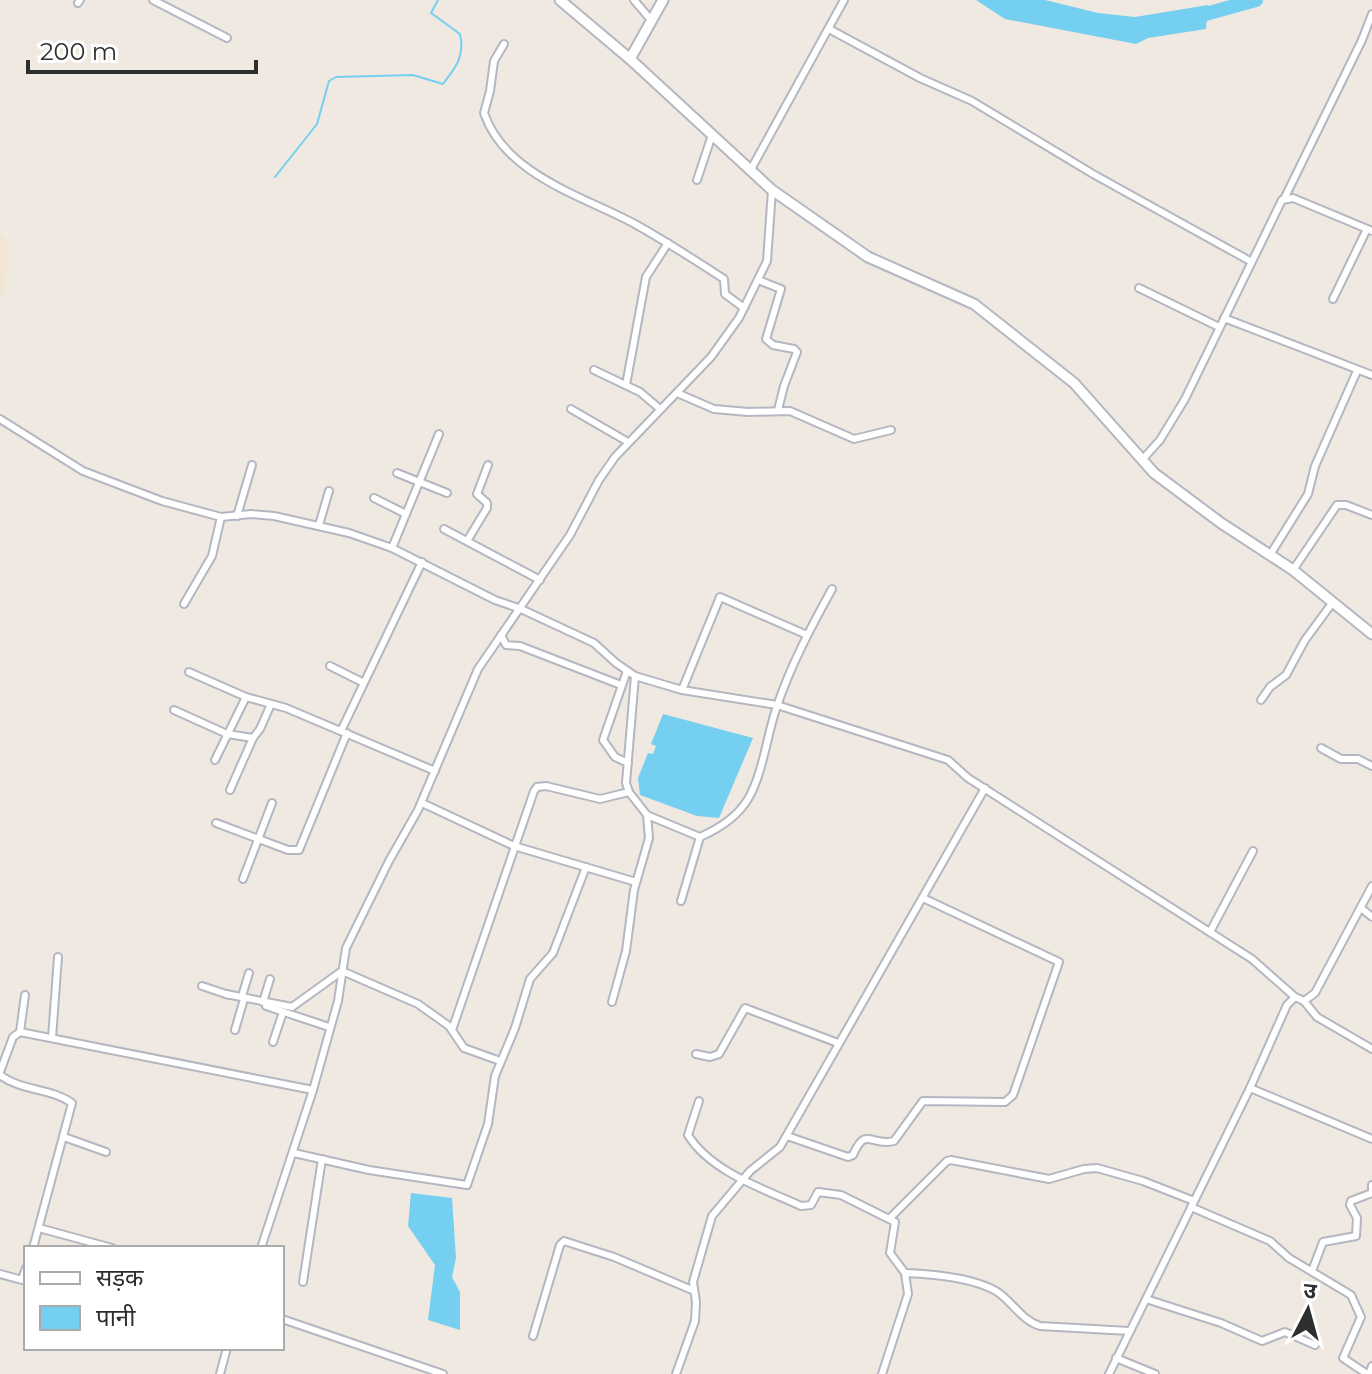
<svg xmlns="http://www.w3.org/2000/svg" width="1372" height="1374" font-family="Montserrat,'Noto Sans Devanagari',sans-serif">
	<rect width="100%" height="100%" fill="#efe9e1"/>
	<polygon fill="#f0e6d1" points="0,234 9,243 6,282 0,300"/>
	<g fill="#75cff0">
		<polygon points="976,0 1045,0 1098,13 1135,17 1208,5 1206,29 1148,38 1136,44 1005,19"/>
		<polygon points="663,714 753,738 719,818 697,816 640,795 638,778 648,753 653,754 656,746 651,744"/>
		<polygon points="411,1193 452,1198 456,1258 452,1277 460,1292 460,1330 428,1320 435,1265 408,1226"/>
	</g>
	<g fill="none" stroke-linecap="round" stroke-linejoin="round">
		<path stroke="#75cff0" stroke-width="2" d="M 275,177 L 317,124 L 329,81 L 336,77 L 413,75 L 443,84 C 456,67 465,56 460,34 L 431,13 L 438,0"/>
		<polyline stroke="#75cff0" stroke-width="14" points="1191,18 1256,0"/>
		<defs>
			<g id="street">
				<polyline points="153,0 227,38"/>
				<polyline points="634,0 651,20"/>
				<polyline points="78,3 80,0"/>
				<polyline points="829,29 920,78 972,101 1093,174 1250,261"/>
				<path d="M 504,44 L 494,61 L 490,91 L 484,113 C 505,175 583,196 635,224 C 665,241 695,260 724,279 L 725,294 L 744,308"/>
				<polyline points="750,171 844,0"/>
				<polyline points="697,180 712,135"/>
				<polyline points="1285,197 1362,40 1372,14"/>
				<polyline points="758,280 781,289 766,339 773,345 794,349 797,352 784,386 778,410"/>
				<polyline points="1139,288 1219,327"/>
				<polyline points="1333,299 1367,229"/>
				<polyline points="1224,318 1372,375"/>
				<polyline points="594,370 640,392 660,409"/>
				<polyline points="626,385 646,277 668,243"/>
				<polyline points="677,393 714,409 748,412 790,411 854,439 891,430"/>
				<polyline points="571,409 628,442"/>
				<polyline points="0,419 83,471 162,501 221,517 251,514 274,516 349,533 392,548 495,600 521,609 594,643 616,663 635,676 682,690 777,705 948,760 968,778 1252,959 1295,997"/>
				<polyline points="1142,460 1160,440 1185,399 1282,200 1293,198 1372,231"/>
				<polyline points="397,473 447,493"/>
				<polyline points="374,498 406,514"/>
				<polyline points="237,516 252,465"/>
				<polyline points="319,525 329,491"/>
				<polyline points="444,529 540,580"/>
				<polyline points="467,541 487,508 487,503 477,494 488,465"/>
				<polyline points="392,548 439,434"/>
				<polyline points="1270,555 1308,494 1315,466 1357,371"/>
				<polyline points="1293,570 1337,505 1346,505 1372,515"/>
				<polyline points="184,604 212,556 221,517"/>
				<polyline points="501,635 506,645 520,646 621,685"/>
				<polyline points="330,666 362,682"/>
				<polyline points="627,671 603,740 615,757 628,763"/>
				<polyline points="189,672 246,697 286,708 435,771"/>
				<polyline points="682,690 720,597 807,635"/>
				<polyline points="1261,700 1270,687 1286,675 1305,640 1333,602"/>
				<polyline points="174,710 227,734 253,738 260,729 271,704"/>
				<polyline points="341,731 422,562"/>
				<polyline points="1321,748 1341,759 1358,759 1372,766"/>
				<polyline points="215,760 246,697"/>
				<polyline points="230,790 253,738"/>
				<polyline points="422,803 514,846 636,882"/>
				<path d="M 647,815 L 700,837 C 718,829 738,816 748,799 C 763,774 767,734 777,706 C 791,665 811,627 832,589"/>
				<polyline points="216,823 288,850 299,850 347,733"/>
				<polyline points="243,879 272,803"/>
				<polyline points="681,901 700,837"/>
				<polyline points="1361,908 1372,917"/>
				<polyline points="1210,932 1253,851"/>
				<polyline points="202,986 229,995"/>
				<polyline points="226,994 292,1007 342,971 418,1004 449,1026 464,1048 500,1061"/>
				<polyline points="242,996 249,973"/>
				<polyline points="1304,1001 1317,1017 1372,1049"/>
				<polyline points="263,1002 270,979"/>
				<polyline points="612,1002 626,951 634,890 649,838 647,815 629,792 626,783 635,676"/>
				<polyline points="266,1006 329,1027"/>
				<polyline points="235,1030 244,999"/>
				<polyline points="452,1030 534,791 537,787 546,786 600,799 629,792"/>
				<polyline points="20,1032 25,995"/>
				<polyline points="52,1038 58,957"/>
				<polyline points="273,1042 283,1012"/>
				<polyline points="696,1054 710,1057 719,1054 745,1008 838,1043"/>
				<polyline points="0,1072 13,1037 20,1032 313,1090"/>
				<path d="M 0,1075 C 21,1091 51,1088 72,1103 L 33,1248"/>
				<polyline points="1250,1088 1372,1139"/>
				<path d="M 699,1101 L 688,1135 C 711,1172 764,1189 801,1206 L 811,1205 L 818,1192 L 841,1195 L 895,1222 L 890,1253 L 905,1273 L 908,1294 L 882,1374"/>
				<path d="M 787,1136 L 848,1157 L 853,1155 C 866,1125 871,1147 894,1141 L 923,1101 L 1005,1102 L 1013,1095 L 1059,962 L 923,898"/>
				<polyline points="64,1137 106,1152"/>
				<polyline points="294,1153 369,1170 467,1185 488,1124 495,1076 515,1028 530,979 553,953 586,867"/>
				<polyline points="1191,1207 1270,1241 1289,1258 1351,1295 1361,1317 1343,1358 1367,1374"/>
				<polyline points="890,1218 947,1161 951,1160 1049,1179 1084,1169 1097,1168 1143,1181 1194,1201"/>
				<polyline points="39,1228 112,1248"/>
				<polyline points="261,1248 313,1090 338,1001 346,948 389,861 418,810 478,669 570,535 599,480 615,457 711,357 739,318 767,261 772,190"/>
				<polyline points="1312,1271 1323,1242 1356,1236 1357,1218 1350,1205 1351,1201 1372,1193 1372,1185"/>
				<path d="M 905,1273 C 933,1274 971,1277 996,1291 C 1012,1301 1021,1320 1040,1326 L 1129,1331"/>
				<polyline points="0,1274 26,1281"/>
				<polyline points="22,1279 26,1268"/>
				<polyline points="303,1282 322,1159"/>
				<polyline points="1146,1299 1221,1323 1262,1341 1285,1332 1315,1345"/>
				<polyline points="282,1319 443,1374"/>
				<polyline points="533,1336 560,1245 564,1241 614,1257 692,1290"/>
				<polyline points="1116,1358 1155,1374"/>
				<polyline points="220,1374 227,1348"/>
				<polyline points="676,1374 695,1321 696,1302 693,1282 712,1216 750,1171 780,1147 985,788"/>
				<polyline points="1109,1374 1250,1088 1287,1005 1295,997 1304,1001 1315,993 1372,886"/>
				<polyline points="1369,1374 1372,1366"/>
			</g>
			<g id="secondary">
				<polyline points="560,0 630,59 772,190 868,257 974,304 1074,383 1154,473 1221,523 1293,570 1372,634"/>
				<polyline points="630,59 663,0"/>
			</g>
		</defs>
		<use href="#street" stroke="#b4b7c1" stroke-width="10"/>
		<use href="#secondary" stroke="#b4b7c1" stroke-width="13"/>
		<use href="#street" stroke="#fff" stroke-width="6"/>
		<use href="#secondary" stroke="#fff" stroke-width="9"/>
	</g>
	<rect x="24" y="1246" width="260" height="104" fill="#ffffff" stroke="#ababab" stroke-width="2"/>
	<rect x="40" y="1272" width="40" height="12" fill="#ffffff" stroke="#ababab" stroke-width="2"/>
	<text x="96" y="1286" font-size="24" fill="#2e2e2e">सड़क</text>
	<rect x="40" y="1306" width="40" height="24" fill="#75cff0" stroke="#ababab" stroke-width="2"/>
	<text x="96" y="1326" font-size="24" fill="#2e2e2e">पानी</text>
	<g transform="translate(1308 1310) rotate(6)" stroke="#ffffff" stroke-width="6" paint-order="stroke">
	<path d="M0-6L14 30L0 20L-14 30Z" fill="#2e2e2e"/>
	<text y="-12" font-size="22" font-weight="bold" text-anchor="middle" fill="#2e2e2e">उ</text>
	</g>
	<path d="M28 60v12h228v-12" fill="none" stroke="#2e2e2e" stroke-width="4"/>
	<text x="40" y="60" font-size="24" fill="#2e2e2e" stroke="#ffffff" stroke-width="6" paint-order="stroke">200 m</text>
</svg>
